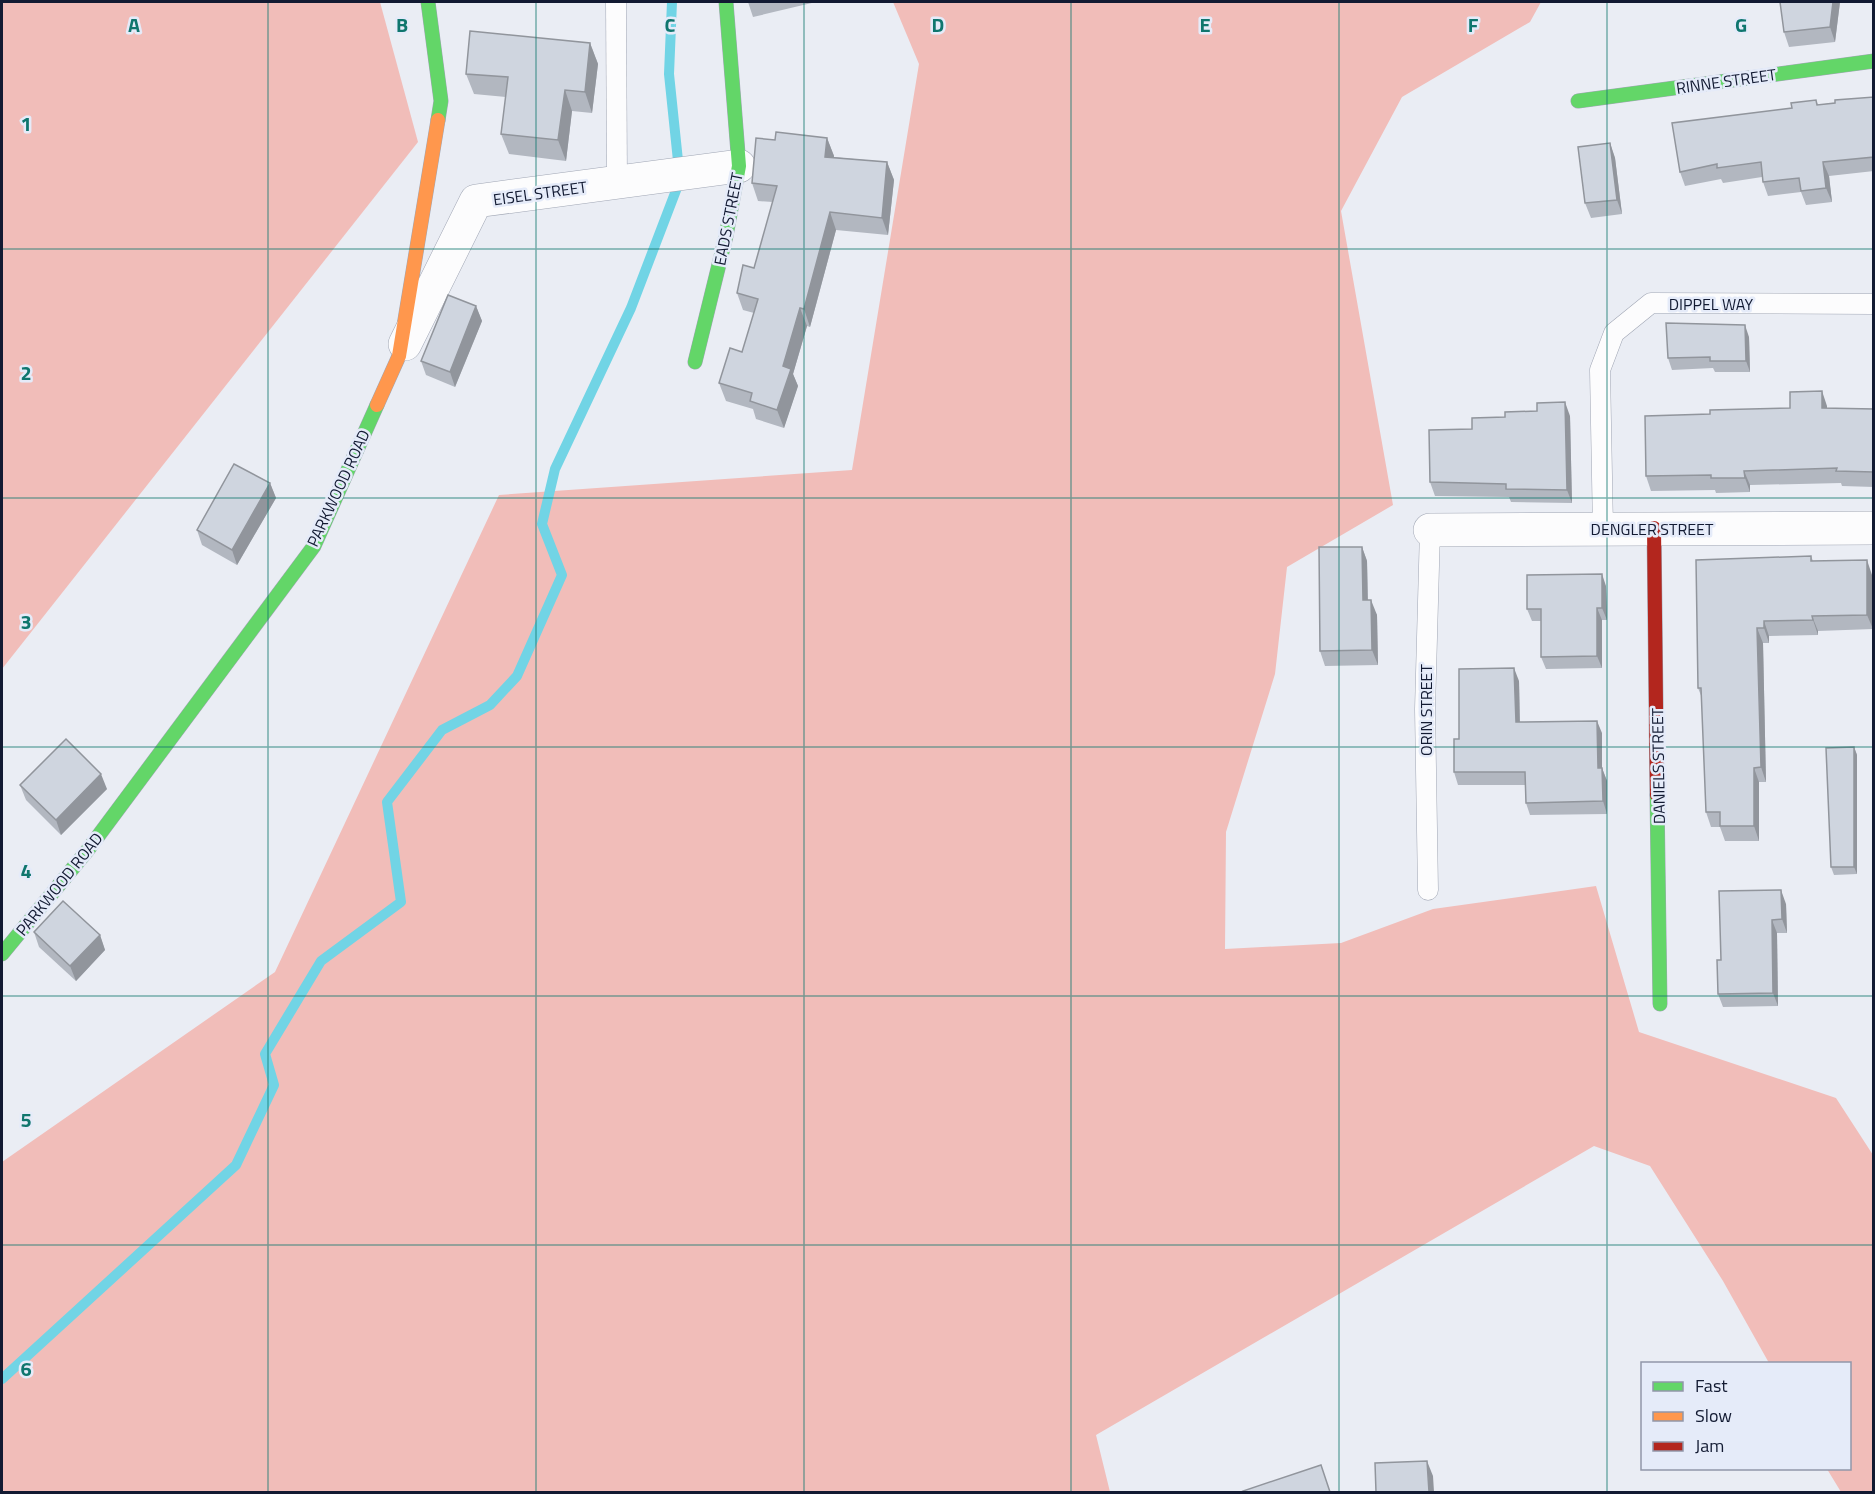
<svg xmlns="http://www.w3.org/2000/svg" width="1875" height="1494" font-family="'Titillium Web',sans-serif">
	<rect width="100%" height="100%" fill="#eaedf4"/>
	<g fill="#f1bdb9">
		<polygon points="2,2 380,2 418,142 2,669"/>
		<polygon points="893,2 1541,2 1530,22 1402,97 1341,211 1393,505 1287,567 1275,674 1226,832 1225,949 1341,943 1433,909 1596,886 1639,1032 1836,1098 1873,1155 1873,1492 1841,1492 1827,1469 1850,1468 1850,1364 1769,1363 1723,1281 1650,1166 1594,1146 1096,1435 1110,1492 2,1492 2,1162 275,972 499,495 852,470 919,64"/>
	</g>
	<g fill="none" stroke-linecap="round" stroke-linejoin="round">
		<polyline stroke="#71d4e5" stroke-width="10" points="2,1379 236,1165 274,1085 265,1054 321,961 401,902 387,802 442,730 490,705 517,676 562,575 542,524 555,469 631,308 680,180 669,74 672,2"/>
		<defs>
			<g id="lane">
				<polyline points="616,2 617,183"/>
				<polyline points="1603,529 1600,370 1614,333 1651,303 1874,304"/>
				<polyline points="1428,890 1425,709 1430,530"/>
			</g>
			<g id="street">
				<polyline points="405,344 476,201 739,166"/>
				<polyline points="1430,530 1874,528"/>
			</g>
			<g id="fast">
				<polyline points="428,2 441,101 438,120"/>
				<polyline points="1578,101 1874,61"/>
				<polyline points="695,362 726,236 739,166 726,2"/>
				<polyline points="1657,795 1660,1004"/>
				<polyline points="2,954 87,851 314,546 377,405"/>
			</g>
			<polyline id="slow" points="377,405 399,356 438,120"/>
			<polyline id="jam" points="1654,528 1657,795"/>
		</defs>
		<use href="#lane" stroke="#a0a6b4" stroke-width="21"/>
		<use href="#street" stroke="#a0a6b4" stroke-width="34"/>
		<use href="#fast" stroke="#a0a6b4" stroke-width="15"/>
		<use href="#slow" stroke="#a0a6b4" stroke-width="15"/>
		<use href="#jam" stroke="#a0a6b4" stroke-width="15"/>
		<use href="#lane" stroke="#fcfcfd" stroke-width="20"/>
		<use href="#street" stroke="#fcfcfd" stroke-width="33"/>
		<use href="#fast" stroke="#63d668" stroke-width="14"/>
		<use href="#slow" stroke="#ff974d" stroke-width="14"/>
		<use href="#jam" stroke="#b3261e" stroke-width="14"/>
	</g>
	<g fill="#b2b7c0">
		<polygon points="748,2 816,2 753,17"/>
		<polygon points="1840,2 1835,42 1789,47 1784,32"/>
		<polygon points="590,43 598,64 592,113 572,111 566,161 509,154 501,134 506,97 474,94 466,74"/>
		<polygon points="1874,97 1874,171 1829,176 1832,202 1806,205 1801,192 1768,196 1763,182 1762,177 1723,183 1721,179 1685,186 1680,172 1792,108 1816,100 1818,105"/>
		<polygon points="827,138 834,156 833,157 887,162 894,180 888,235 836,230 810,327 807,326 793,374 798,386 784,428 756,419 753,409 726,401 719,383 742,352 754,313 743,310 737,293 754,268 773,202 758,201 752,183 775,140"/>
		<polygon points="1610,143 1615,158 1622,214 1591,218 1585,203"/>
		<polygon points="476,306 482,321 455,387 426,375 421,361"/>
		<polygon points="1749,337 1750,372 1715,372 1713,368 1672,370 1668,358"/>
		<polygon points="1827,406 1827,408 1874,409 1874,487 1842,486 1841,483 1750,485 1750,492 1716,493 1715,490 1651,491 1646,476 1710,414"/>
		<polygon points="1570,416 1572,503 1511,502 1509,497 1435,496 1430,482"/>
		<polygon points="270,483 276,498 237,565 202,545 197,530"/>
		<polygon points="1362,547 1367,561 1368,600 1377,615 1378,665 1325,666 1320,651"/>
		<polygon points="1811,556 1813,561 1872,575 1873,629 1818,631 1818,635 1769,636 1769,643 1763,643 1766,782 1759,782 1759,841 1725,841 1720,827 1711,827 1706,812 1702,698 1698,688"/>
		<polygon points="1606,586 1607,620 1602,620 1602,668 1546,669 1541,657 1541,621 1532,621 1527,609"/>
		<polygon points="1519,681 1520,722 1602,733 1602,768 1607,781 1607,814 1530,815 1526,803 1525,785 1458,785 1454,772 1459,739"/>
		<polygon points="1854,747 1857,755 1857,874 1834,875 1831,867"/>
		<polygon points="20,785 107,789 61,835 26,800"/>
		<polygon points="1786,904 1787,933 1777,933 1778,1006 1723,1007 1718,994 1721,960"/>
		<polygon points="34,932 100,935 105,950 76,981 39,947"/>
	</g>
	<g fill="#91959c">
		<polygon points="1833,2 1840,2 1835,42 1830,27"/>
		<polygon points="590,43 598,64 592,113 585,92"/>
		<polygon points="565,90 572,111 566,161 558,140"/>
		<polygon points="827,138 834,156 832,175 825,157"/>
		<polygon points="1610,143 1615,158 1622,214 1617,200"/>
		<polygon points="887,162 894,180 888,235 882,218"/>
		<polygon points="1823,162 1829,176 1832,202 1826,188"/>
		<polygon points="830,212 836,230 810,327 804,309"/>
		<polygon points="476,306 482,321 455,387 450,372"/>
		<polygon points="800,308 807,326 793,374 798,386 784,428 777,410 783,366"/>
		<polygon points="1745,325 1749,337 1750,372 1746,361"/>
		<polygon points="1822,391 1827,406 1827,423 1822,408"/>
		<polygon points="1565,402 1570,416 1572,503 1567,490"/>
		<polygon points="1744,471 1750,485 1750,492 1745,478"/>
		<polygon points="270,483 276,498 237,565 232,550"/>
		<polygon points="1362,547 1367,561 1368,615 1363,600"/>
		<polygon points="1867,560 1872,575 1873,629 1867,615"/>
		<polygon points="1602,574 1606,586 1607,620 1602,608"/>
		<polygon points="1371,600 1377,615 1378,665 1372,650"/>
		<polygon points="1597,608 1602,620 1602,668 1597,656"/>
		<polygon points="1812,616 1818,631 1818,635 1813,620"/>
		<polygon points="1764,621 1769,636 1769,643 1764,628"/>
		<polygon points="1757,628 1763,643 1766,782 1761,767"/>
		<polygon points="1514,668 1519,681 1520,735 1516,722"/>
		<polygon points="1597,721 1602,733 1602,781 1598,768"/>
		<polygon points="1854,747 1857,755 1857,874 1854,867"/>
		<polygon points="1602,768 1607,781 1607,814 1603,801"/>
		<polygon points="1754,768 1759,782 1759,841 1754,826"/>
		<polygon points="101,774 107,789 61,835 56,820"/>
		<polygon points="1781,890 1786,904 1787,933 1782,919"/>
		<polygon points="1772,920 1777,933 1778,1006 1773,993"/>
		<polygon points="100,935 105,950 76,981 70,966"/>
		<polygon points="1427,1461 1433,1476 1434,1492 1429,1492"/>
	</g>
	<g fill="#cfd5df" stroke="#91959c" stroke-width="1.5">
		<polygon points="1780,2 1833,2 1830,27 1784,32"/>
		<polygon points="470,31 590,43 585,92 565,90 558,140 501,134 508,77 466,74"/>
		<polygon points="1874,97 1874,157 1823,162 1826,188 1801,191 1799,178 1763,182 1761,162 1717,168 1717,164 1680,172 1672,123 1792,108 1791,103 1816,100 1817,105 1835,103 1835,100"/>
		<polygon points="776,132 827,138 825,157 887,162 882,218 830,212 804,309 800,308 783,366 791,369 777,410 750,401 752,393 719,383 730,348 742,352 758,299 737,293 743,265 754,268 777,186 752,183 756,138 775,140"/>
		<polygon points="1610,143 1617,200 1585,203 1578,147"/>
		<polygon points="448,295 476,306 450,372 421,361"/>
		<polygon points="1666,323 1745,325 1746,361 1710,361 1710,357 1668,358"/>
		<polygon points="1822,391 1822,408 1874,409 1874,472 1836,471 1837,468 1744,471 1745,478 1711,478 1711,475 1646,476 1645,416 1710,414 1710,410 1790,408 1790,392"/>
		<polygon points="1565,402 1567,490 1506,489 1506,484 1430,482 1429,430 1472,429 1472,418 1505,417 1505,412 1537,411 1537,403"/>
		<polygon points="234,464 270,483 232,550 197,530"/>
		<polygon points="1319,547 1362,547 1363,600 1371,600 1372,650 1320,651"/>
		<polygon points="1811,556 1811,561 1867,560 1867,615 1812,616 1813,620 1764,621 1764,628 1757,628 1761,767 1754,768 1754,826 1720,826 1720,812 1706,812 1701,688 1698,688 1696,560"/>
		<polygon points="1602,574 1602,608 1597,608 1597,656 1541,657 1541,609 1527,609 1527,575"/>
		<polygon points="1514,668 1516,722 1597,721 1598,768 1602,768 1603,801 1526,803 1525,772 1454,772 1454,739 1459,739 1459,669"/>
		<polygon points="66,739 101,774 56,820 20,785"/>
		<polygon points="1854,747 1854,867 1831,867 1826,748"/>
		<polygon points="1781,890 1782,919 1772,920 1773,993 1718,994 1717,960 1721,960 1719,891"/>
		<polygon points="63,901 100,935 70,966 34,932"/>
		<polygon points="1427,1461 1429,1492 1376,1492 1375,1463"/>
		<polygon points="1321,1465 1330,1492 1244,1492 1243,1491"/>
	</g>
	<path fill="none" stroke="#0f766e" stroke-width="1.5" stroke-opacity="0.55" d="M 268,2 L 268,1492M 536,2 L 536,1492M 804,2 L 804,1492M 1071,2 L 1071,1492M 1339,2 L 1339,1492M 1607,2 L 1607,1492M 2,249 L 1874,249M 2,498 L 1874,498M 2,747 L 1874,747M 2,996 L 1874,996M 2,1245 L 1874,1245"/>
	<g text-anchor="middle" stroke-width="5" stroke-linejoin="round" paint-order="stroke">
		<g font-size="16" fill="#121a32" stroke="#e5ebf9">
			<text transform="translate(1726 81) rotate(-8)" y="6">RINNE STREET</text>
			<text transform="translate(540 193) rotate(-8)" y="6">EISEL STREET</text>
			<text transform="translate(728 219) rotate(-79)" y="6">EADS STREET</text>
			<text x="1711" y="310">DIPPEL WAY</text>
			<text transform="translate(338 488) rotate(-65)" y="6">PARKWOOD ROAD</text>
			<text x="1652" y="535">DENGLER STREET</text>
			<text transform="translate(1426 710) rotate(-90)" y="6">ORIN STREET</text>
			<text transform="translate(1658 766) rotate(-91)" y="6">DANIELS STREET</text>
			<text transform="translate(59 884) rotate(-51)" y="6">PARKWOOD ROAD</text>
		</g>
	</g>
	<g font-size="20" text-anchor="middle" font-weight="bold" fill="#0f766e" stroke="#e5ebf9" stroke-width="5" stroke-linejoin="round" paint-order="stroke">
		<text x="134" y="32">A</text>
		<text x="402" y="32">B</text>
		<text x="670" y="32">C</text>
		<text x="938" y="32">D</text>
		<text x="1205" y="32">E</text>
		<text x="1473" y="32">F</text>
		<text x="1741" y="32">G</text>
		<text x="26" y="131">1</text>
		<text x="26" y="380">2</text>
		<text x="26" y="629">3</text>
		<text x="26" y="878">4</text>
		<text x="26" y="1127">5</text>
		<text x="26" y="1376">6</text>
	</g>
	<rect width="1875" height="1494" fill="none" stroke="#121a32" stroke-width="6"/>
	<rect x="1641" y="1362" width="210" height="108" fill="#e5ebf9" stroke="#9197a9" stroke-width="1.5"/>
	<rect x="1653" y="1382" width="30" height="9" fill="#63d668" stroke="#9197a9" stroke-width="1.5"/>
	<text x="1695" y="1392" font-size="18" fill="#121a32">Fast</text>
	<rect x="1653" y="1412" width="30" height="9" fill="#ff974d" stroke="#9197a9" stroke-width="1.5"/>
	<text x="1695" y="1422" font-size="18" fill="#121a32">Slow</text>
	<rect x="1653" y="1442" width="30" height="9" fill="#b3261e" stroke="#9197a9" stroke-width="1.5"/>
	<text x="1695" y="1452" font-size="18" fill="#121a32">Jam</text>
</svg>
